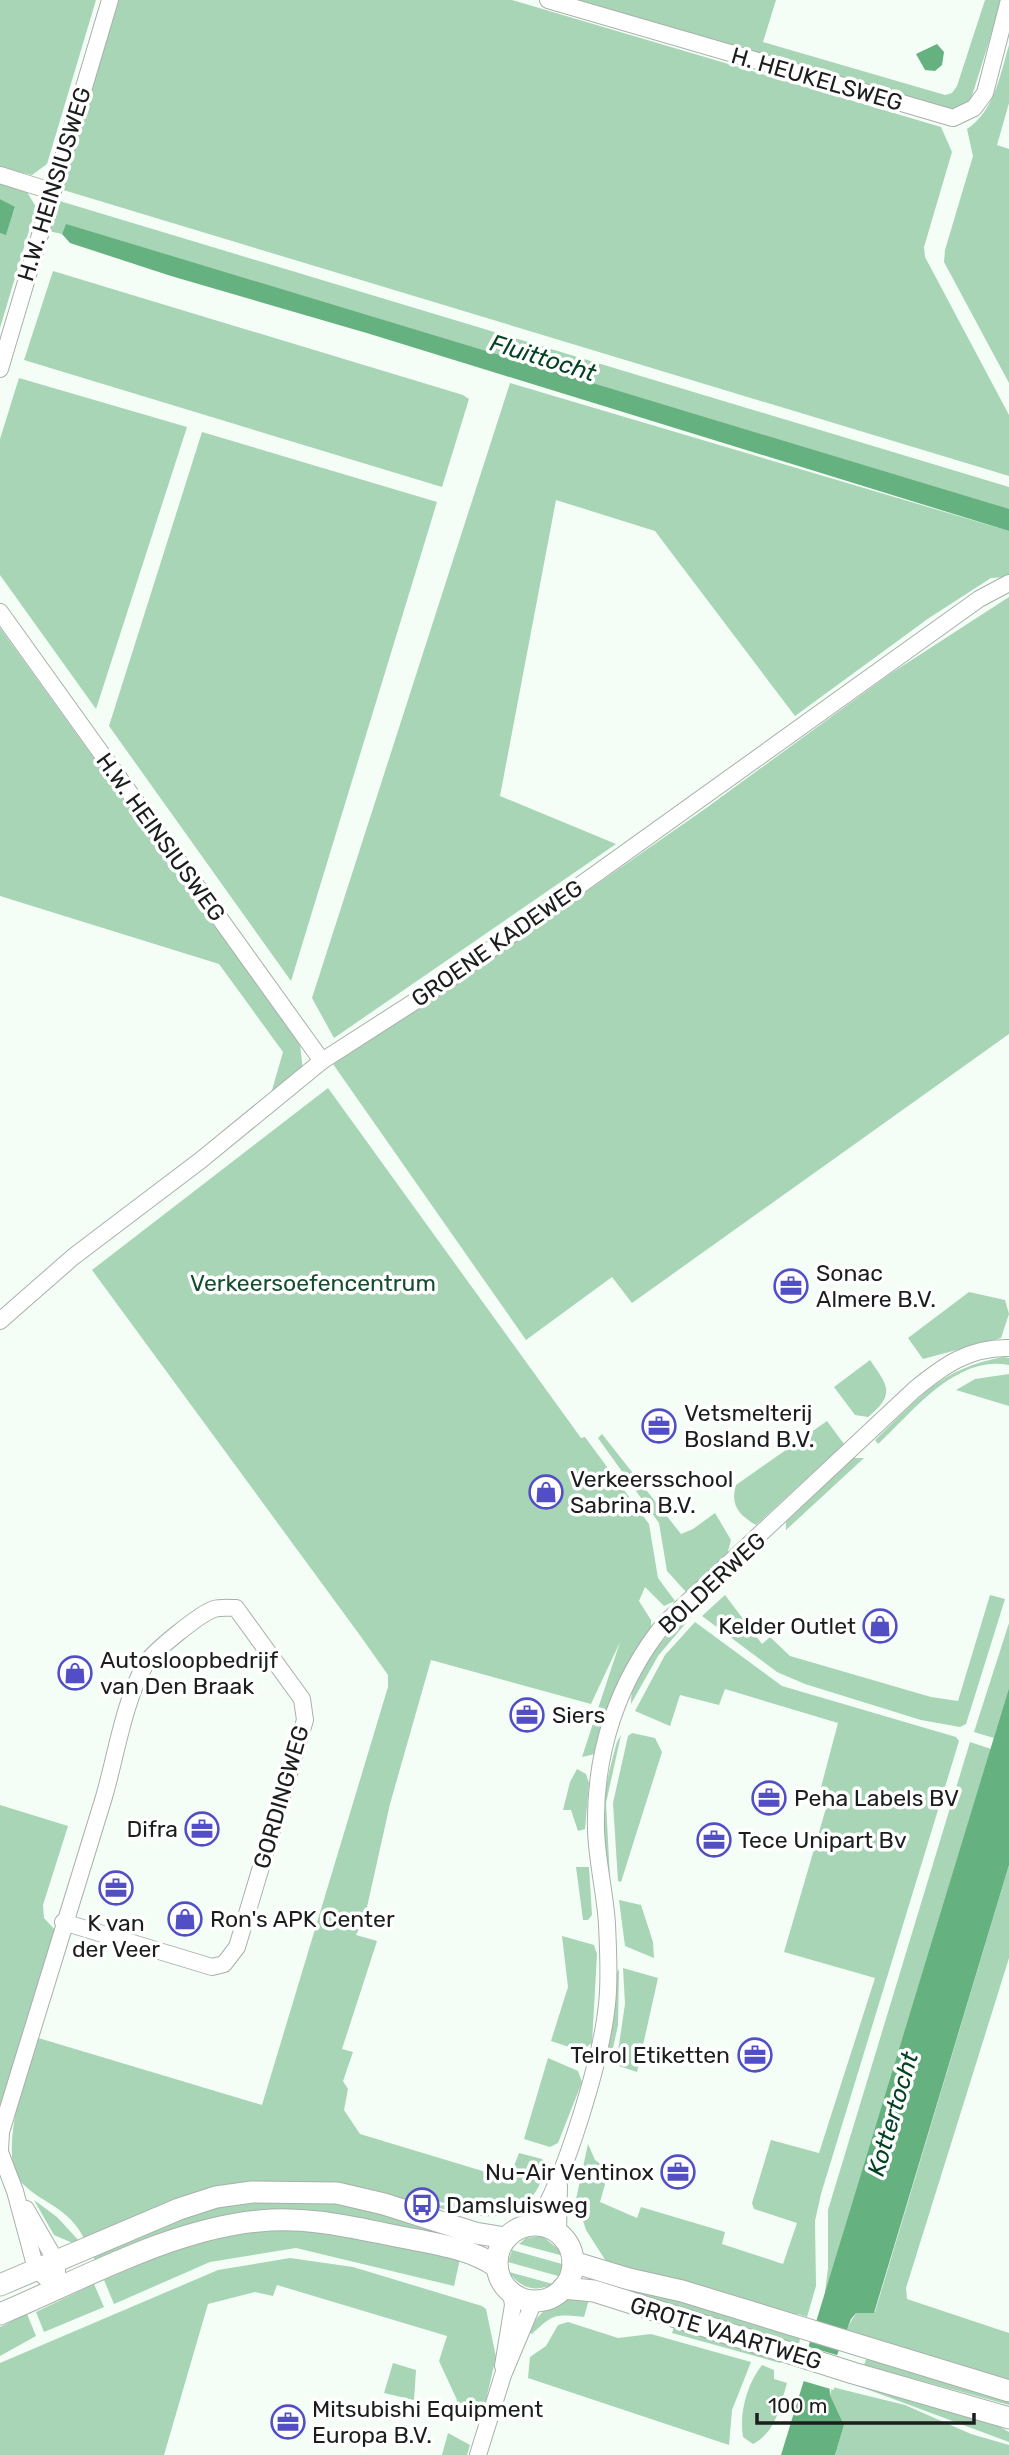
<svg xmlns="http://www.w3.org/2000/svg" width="1009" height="2455" font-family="Rubik,sans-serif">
	<rect width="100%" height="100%" fill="#f4fef7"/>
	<g fill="#a7d5b5">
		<polygon points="0,0 96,0 47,164 32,175 0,168"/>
		<polygon points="113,0 512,0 941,127 952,152 924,247 925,257 1009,415 1009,476 60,189"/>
		<polygon points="577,0 776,0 763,42 945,95 952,93 957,86 985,0 1002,0 971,99 955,111"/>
		<path d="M 1009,45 L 1009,103 L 997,145 L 1009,149 L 1009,383 L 944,262 L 945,250 L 973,156 L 967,129 C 994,111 1000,76 1009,45 Z"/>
		<polygon points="0,182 27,192 36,207 0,328 0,233 6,234 15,208 0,199"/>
		<polygon points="53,199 1009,487 1009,511 66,225 62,234 44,230"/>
		<polygon points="53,271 463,395 469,399 442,487 24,360"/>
		<polygon points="19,378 187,427 96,709 0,575 0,439"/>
		<polygon points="510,383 1009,531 1009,577 991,578 929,618 795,716 655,531 556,500 500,796 616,844 334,1038 312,998"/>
		<polygon points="202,432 437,502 291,981 109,726"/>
		<polygon points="1009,597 1009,1034 632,1303 612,1277 526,1340 333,1064 419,1008 702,811 890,674"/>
		<polygon points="0,628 300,1044 303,1071 268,1104 283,1052 219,964 0,896"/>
		<path d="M 328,1088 L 581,1438 L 585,1437 L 649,1524 L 658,1578 L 675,1601 L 664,1606 L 645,1587 L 639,1601 L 651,1620 L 651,1627 C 620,1667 610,1708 595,1754 L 582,1757 L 620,1642 L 591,1704 L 431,1660 L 390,1804 L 365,1916 L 356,1935 L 377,1941 L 342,2049 L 353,2052 L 343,2081 L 348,2089 L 344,2110 L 360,2134 L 509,2179 L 519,2153 L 542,2159 L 549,2167 C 547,2177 545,2170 542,2179 C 523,2228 474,2219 433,2206 L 450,2205 L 414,2193 L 405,2204 L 309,2183 L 85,2240 C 67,2204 41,2205 18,2179 C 0,2150 26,2070 35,2037 L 262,2105 L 388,1687 L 388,1675 L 359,1634 L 92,1270 Z"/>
		<polygon points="969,1292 1005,1300 1009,1314 1001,1338 923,1359 908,1338"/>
		<path d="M 1003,1357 L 1009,1358 L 1009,1365 C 955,1355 913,1412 878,1444 L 875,1440 C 920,1398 939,1369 1003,1357 Z"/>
		<path d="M 870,1360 C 888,1386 896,1394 868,1417 L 855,1415 L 834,1387 Z"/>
		<polygon points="1009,1374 1009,1406 956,1390 975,1379"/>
		<path d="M 827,1421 L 844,1444 L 756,1525 C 739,1515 730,1505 736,1485 Z"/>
		<polygon points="602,1434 681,1534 693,1529 715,1513 731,1540 727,1555 686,1592 667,1571 659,1523 598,1438"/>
		<polygon points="853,1458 864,1458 786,1530 786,1522"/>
		<polygon points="725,1595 762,1644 770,1637 790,1656 931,1697 958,1701 990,1595 1005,1599 966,1724 960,1727 921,1720 805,1684 777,1672 702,1616"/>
		<path d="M 683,1617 L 691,1617 L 658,1656 L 631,1704 C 630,1673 665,1639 683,1617 Z"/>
		<polygon points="695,1622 782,1686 956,1737 959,1741 821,2194 815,2221 816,2286 807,2317 798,2314 794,2318 611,2269 586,2230 576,2199 588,2144 595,2160 609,2170 600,2202 637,2218 641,2207 725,2232 722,2244 783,2264 797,2223 754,2209 752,2203 771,2140 819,2153 875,1978 784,1952 829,1798 820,1791 838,1723 725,1689 719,1705 680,1695 670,1726 635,1711 665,1655"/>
		<polygon points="1009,1623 1009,1688 994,1738 974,1732"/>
		<polygon points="632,1733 655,1738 662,1752 621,1882 618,1881 613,1803 628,1736"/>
		<path d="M 621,1735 L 606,1803 L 610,1879 C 590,1845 607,1777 617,1742 Z"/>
		<polygon points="970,1742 991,1749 824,2301 828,2268 828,2210"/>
		<polygon points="577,1769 586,1774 589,1783 585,1829 578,1831 571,1810 563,1810 570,1782"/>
		<polygon points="0,1805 68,1826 43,1905 44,1918 55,1930 0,2112"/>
		<polygon points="1009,1865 1009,1958 906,2288 907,2299 1009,2333 1009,2383 845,2332 856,2313 875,2312"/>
		<polygon points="576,1867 589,1867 592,1915 588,1920 583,1920"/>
		<polygon points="619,1900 641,1905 653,1942 654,1958 625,1946"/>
		<polygon points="562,1936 594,1945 597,1954 592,2043 581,2051 551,2041 568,1987"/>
		<polygon points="623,1968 658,1978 637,2072 616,2065 625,2004"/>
		<polygon points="619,1969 618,2025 610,2062 606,2052 614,1978"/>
		<polygon points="548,2058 578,2071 582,2082 558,2143 550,2147 524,2139"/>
		<polygon points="293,2199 358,2206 469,2237 465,2248 380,2221 310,2212 96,2264 93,2256 181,2218 219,2207"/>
		<polygon points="34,2200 57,2217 80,2242 75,2244 54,2235"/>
		<polygon points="297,2227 460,2259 454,2286 296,2248 210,2262 114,2304 104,2280 186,2245 248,2228"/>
		<polygon points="542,2236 561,2251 560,2255 519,2244 526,2238"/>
		<polygon points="512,2250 562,2264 563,2271 558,2276 508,2262"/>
		<polygon points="290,2258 353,2267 482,2306 486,2309 496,2357 486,2400 480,2408 470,2412 455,2409 457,2400 439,2361 447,2336 277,2285 273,2296 255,2292 208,2304 164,2455 0,2455 0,2363 218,2270"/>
		<path d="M 509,2272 L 553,2284 C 535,2293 520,2288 509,2272 Z"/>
		<polygon points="606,2279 789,2335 800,2338 799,2345 603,2288"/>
		<polygon points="94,2284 104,2307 44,2332 36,2312"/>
		<path d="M 590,2296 L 584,2317 C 555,2314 553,2314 532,2334 L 529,2332 C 541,2305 562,2298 590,2296 Z"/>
		<polygon points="27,2314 36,2336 0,2356 0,2327"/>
		<polygon points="568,2322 618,2338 651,2334 751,2362 732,2410 729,2445 528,2378 530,2357 546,2346 558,2325"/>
		<polygon points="674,2327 782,2359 780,2363 672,2333"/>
		<polygon points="867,2357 1009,2400 1009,2405 864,2365"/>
		<polygon points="393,2363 416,2370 414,2400 384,2393"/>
		<path d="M 762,2365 L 774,2370 L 774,2379 L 787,2383 C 780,2407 776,2432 753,2444 L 743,2437 C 739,2413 747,2384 762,2365 Z"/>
		<polygon points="853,2384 993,2423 1009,2432 1009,2442"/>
		<polygon points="832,2387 905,2405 971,2434 1009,2445 1009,2455 835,2455 844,2425 830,2395"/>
		<polygon points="448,2433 470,2445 467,2455 442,2455"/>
	</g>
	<g fill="#66b180">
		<polygon points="937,44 944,52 942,65 935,71 925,70 916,54"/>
		<polygon points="0,199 15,207 6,235 0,233"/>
		<polygon points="66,224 1009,509 1009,531 370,334 171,276 70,243 62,234"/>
		<polygon points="1009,1688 1009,1865 874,2313 856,2313 851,2319 829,2376 830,2395 844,2425 835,2455 781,2455 804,2380 802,2368"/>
	</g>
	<polygon fill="#f4fef7" points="806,2346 840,2356 833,2376 834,2390 800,2380 799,2367"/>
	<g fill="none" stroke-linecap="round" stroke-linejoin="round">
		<defs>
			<g id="street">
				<polyline points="548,0 953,118 974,108 985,93 1009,0"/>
				<polyline points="0,175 51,191"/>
				<polyline points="0,369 110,0"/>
				<polyline points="0,612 322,1061"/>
				<polyline points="0,1321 73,1257 201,1160 322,1061 448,980 979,599 1009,583"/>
				<path d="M 0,2150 L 1,2132 C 35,2020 70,1908 104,1797 C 116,1756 124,1701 145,1665 C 152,1652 201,1613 214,1609 C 221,1607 229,1608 236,1608 L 302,1699 L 305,1720 L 237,1947 L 224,1964 L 212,1967 L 63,1922"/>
				<polyline points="0,2152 15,2191 36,2269 59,2290"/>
				<polyline points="26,2209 56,2261 59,2290"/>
				<path d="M 535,2224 C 565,2182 602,2056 607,2004 C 610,1979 608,1950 607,1924 C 605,1893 597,1861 596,1830 C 594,1754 617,1682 665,1623 L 914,1390 C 943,1366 969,1347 1009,1348"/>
				<polyline points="558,2232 559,2186"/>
				<polyline points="503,2366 513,2305 511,2292"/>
				<polyline points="478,2455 503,2375 534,2301"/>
			</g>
			<g id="secondary">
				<circle cx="535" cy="2263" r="38"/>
				<polyline points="573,2262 629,2279 682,2291 1009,2391"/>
				<polyline points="0,2285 179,2209 216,2197 252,2192 337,2193 384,2204 475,2233 506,2238"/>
				<polyline points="563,2288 594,2291 853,2373 1009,2418"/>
				<path d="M 0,2314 C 81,2280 171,2229 259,2221 C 306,2216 351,2227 396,2236 C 430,2243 469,2247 497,2267"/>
			</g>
		</defs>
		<use href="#street" stroke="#a8b0aa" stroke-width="18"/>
		<use href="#secondary" stroke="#a8b0aa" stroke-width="23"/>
		<use href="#street" stroke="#fff" stroke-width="16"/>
		<use href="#secondary" stroke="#fff" stroke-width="21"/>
	</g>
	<defs>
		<symbol id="office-ring" viewBox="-11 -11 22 22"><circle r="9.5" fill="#fff" stroke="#524fc6" stroke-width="1.5"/><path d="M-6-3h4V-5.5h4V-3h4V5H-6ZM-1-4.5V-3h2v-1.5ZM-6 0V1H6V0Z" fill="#524fc6"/></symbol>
		<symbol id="shop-ring" viewBox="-11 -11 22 22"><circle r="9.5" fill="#fff" stroke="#524fc6" stroke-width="1.5"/><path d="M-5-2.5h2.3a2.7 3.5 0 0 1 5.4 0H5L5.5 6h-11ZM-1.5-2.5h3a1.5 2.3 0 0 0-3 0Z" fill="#524fc6"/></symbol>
		<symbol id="bus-ring" viewBox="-11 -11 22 22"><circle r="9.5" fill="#fff" stroke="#524fc6" stroke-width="1.5"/><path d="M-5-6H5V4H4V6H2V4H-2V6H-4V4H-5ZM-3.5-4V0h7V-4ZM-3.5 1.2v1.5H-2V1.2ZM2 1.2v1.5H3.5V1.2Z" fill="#524fc6"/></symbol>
	</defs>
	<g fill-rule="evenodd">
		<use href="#office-ring" x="772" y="1267" width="38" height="38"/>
		<use href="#office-ring" x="640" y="1407" width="38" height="38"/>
		<use href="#shop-ring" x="527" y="1473" width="38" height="38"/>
		<use href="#shop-ring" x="861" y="1607" width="38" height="38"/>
		<use href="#shop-ring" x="56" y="1654" width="38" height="38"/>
		<use href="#office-ring" x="508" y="1696" width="38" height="38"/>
		<use href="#office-ring" x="750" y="1779" width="38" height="38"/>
		<use href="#office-ring" x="183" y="1810" width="38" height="38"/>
		<use href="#office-ring" x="695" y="1821" width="38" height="38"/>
		<use href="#office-ring" x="97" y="1869" width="38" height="38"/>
		<use href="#shop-ring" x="166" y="1900" width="38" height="38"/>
		<use href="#office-ring" x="736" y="2036" width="38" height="38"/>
		<use href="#office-ring" x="659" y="2153" width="38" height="38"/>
		<use href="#bus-ring" x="403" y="2186" width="38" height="38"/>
		<use href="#office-ring" x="269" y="2403" width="38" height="38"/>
	</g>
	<g text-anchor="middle" stroke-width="7" stroke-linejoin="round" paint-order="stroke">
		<g font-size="23" fill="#1b1e1c" stroke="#fff">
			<text transform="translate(817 79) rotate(16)" y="8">H. HEUKELSWEG</text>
			<text transform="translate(54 184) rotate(-73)" y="8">H.W. HEINSIUSWEG</text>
			<text transform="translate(161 837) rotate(54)" y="8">H.W. HEINSIUSWEG</text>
			<text transform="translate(497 943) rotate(-35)" y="8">GROENE KADEWEG</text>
			<text transform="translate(712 1583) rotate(-43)" y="8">BOLDERWEG</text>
			<text transform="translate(281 1797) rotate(-74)" y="8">GORDINGWEG</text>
			<text transform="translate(726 2333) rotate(17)" y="8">GROTE VAARTWEG</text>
		</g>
		<g font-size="23" fill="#1b1e1c" stroke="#fff" text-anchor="start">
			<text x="816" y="1281">Sonac<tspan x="816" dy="26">Almere B.V.</tspan></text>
			<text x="684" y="1421">Vetsmelterij<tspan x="684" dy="26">Bosland B.V.</tspan></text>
			<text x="570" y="1487">Verkeersschool<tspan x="570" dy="26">Sabrina B.V.</tspan></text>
			<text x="856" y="1634" text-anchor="end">Kelder Outlet</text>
			<text x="100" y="1668">Autosloopbedrijf<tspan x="100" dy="26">van Den Braak</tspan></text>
			<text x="552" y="1723">Siers</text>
			<text x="794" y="1806">Peha Labels BV</text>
			<text x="178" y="1837" text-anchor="end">Difra</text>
			<text x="738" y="1848">Tece Unipart Bv</text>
			<text x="210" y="1927">Ron's APK Center</text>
			<text x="116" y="1931" text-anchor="middle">K van<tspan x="116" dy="26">der Veer</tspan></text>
			<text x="730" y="2063" text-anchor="end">Telrol Etiketten</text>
			<text x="654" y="2180" text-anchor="end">Nu-Air Ventinox</text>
			<text x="446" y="2213">Damsluisweg</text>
			<text x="312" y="2417">Mitsubishi Equipment<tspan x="312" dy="26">Europa B.V.</tspan></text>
		</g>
		<g font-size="23" fill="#154e2e" stroke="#fff">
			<text x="313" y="1291">Verkeersoefencentrum</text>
		</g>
		<g font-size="24" font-style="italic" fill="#034222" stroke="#fff">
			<text transform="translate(543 358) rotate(17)" y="8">Fluittocht</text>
			<text transform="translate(893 2114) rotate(-74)" y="8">Kottertocht</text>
		</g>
	</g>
	<path d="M757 2413v10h217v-10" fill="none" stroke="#1b1e1c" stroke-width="3.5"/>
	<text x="768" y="2413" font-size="21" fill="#1b1e1c" stroke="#ffffff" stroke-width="5" paint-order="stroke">100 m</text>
</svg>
